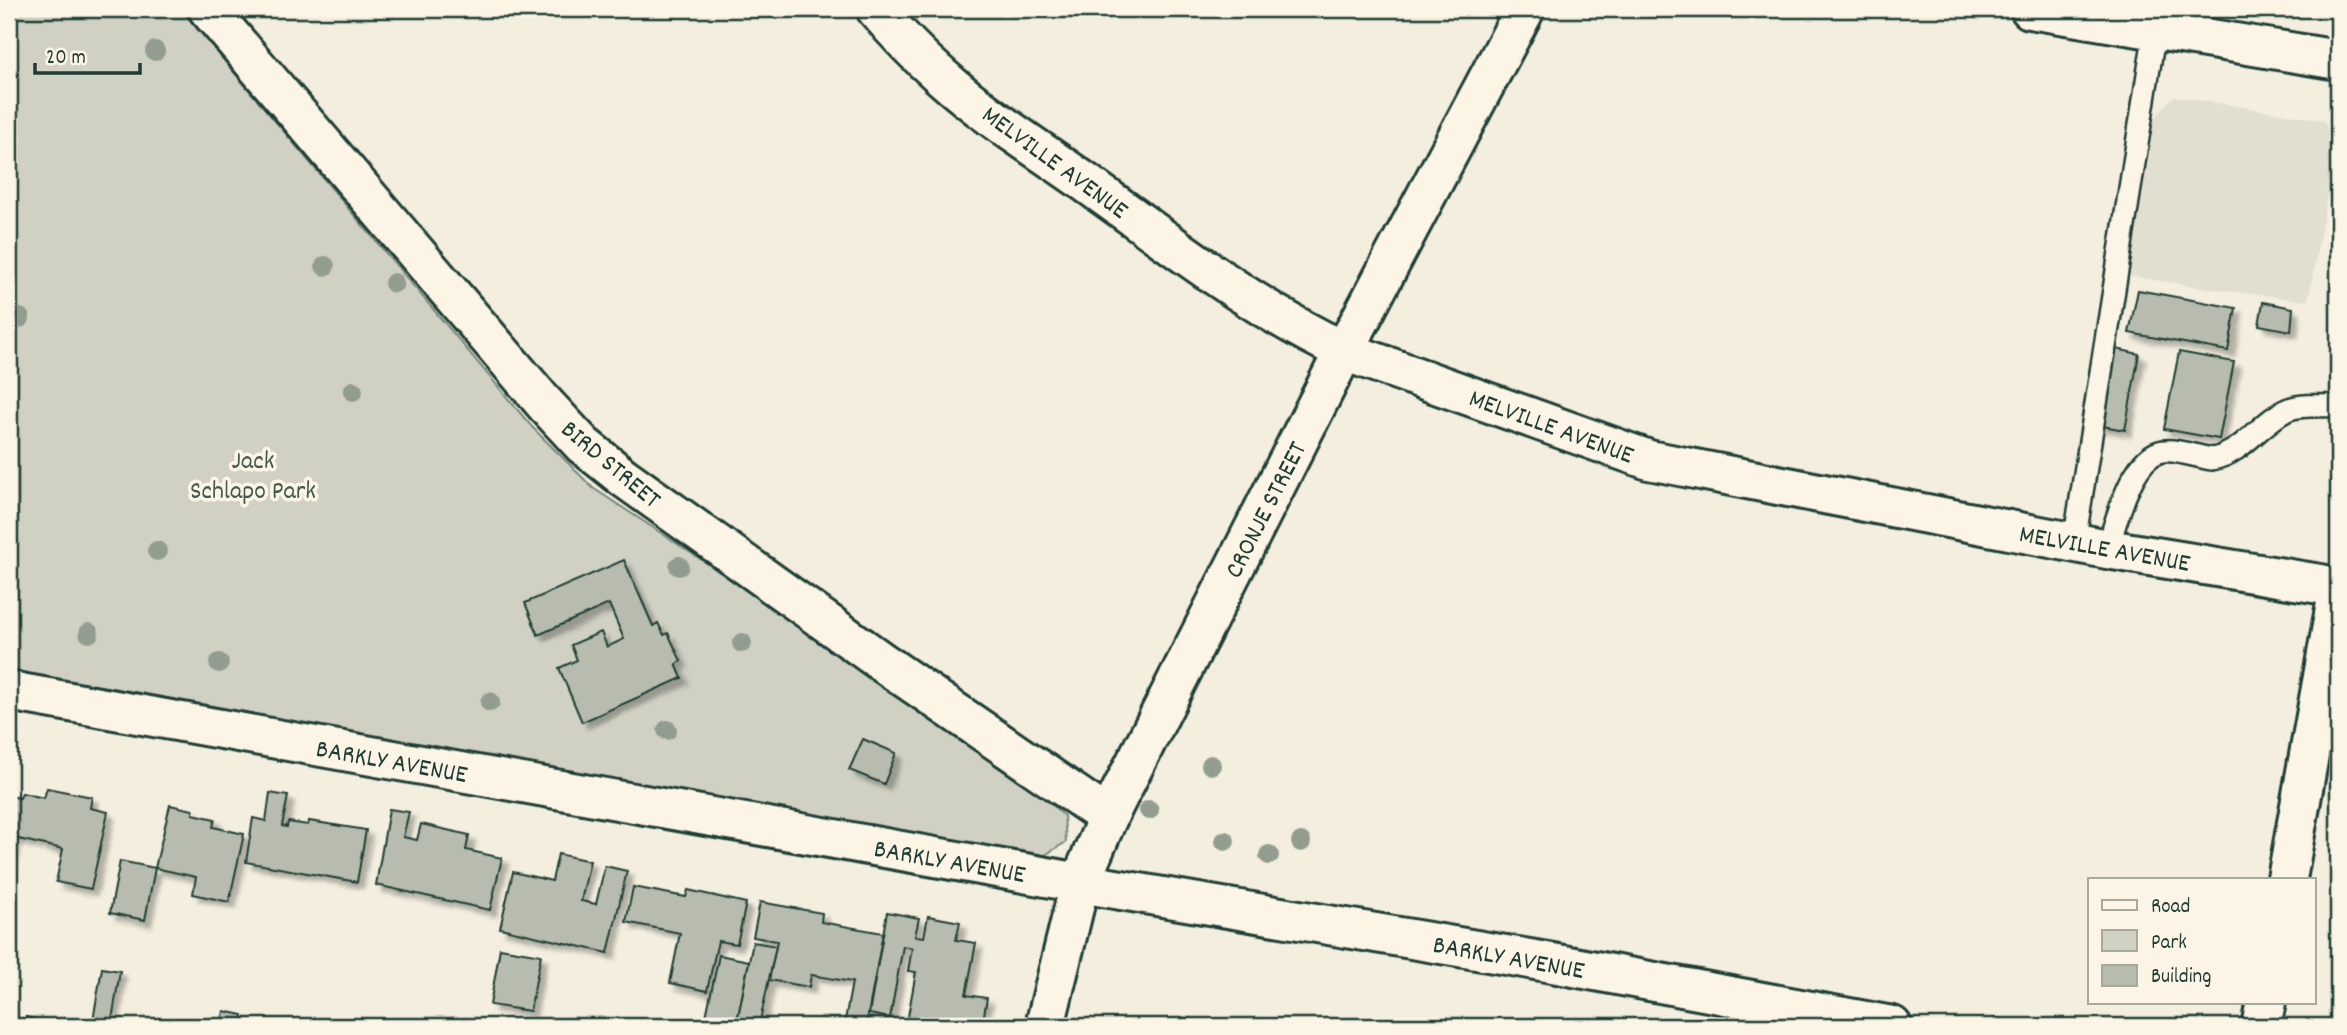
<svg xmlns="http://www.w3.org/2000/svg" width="2347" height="1035" font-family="Dekko,sans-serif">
	<defs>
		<filter id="shadow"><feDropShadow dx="6" dy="6" stdDeviation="2" flood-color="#0004"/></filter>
	</defs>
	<rect width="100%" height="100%" fill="#f3eede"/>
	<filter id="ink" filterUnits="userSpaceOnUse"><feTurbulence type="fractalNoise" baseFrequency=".0143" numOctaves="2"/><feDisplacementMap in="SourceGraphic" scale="14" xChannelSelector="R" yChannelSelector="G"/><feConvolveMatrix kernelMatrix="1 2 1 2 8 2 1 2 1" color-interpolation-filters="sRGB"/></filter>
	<g filter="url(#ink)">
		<polygon fill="#e1dfd0" points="2174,96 2324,120 2336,147 2308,301 2199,287 2124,275 2144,188 2155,117"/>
		<polygon fill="#d0d1c2" stroke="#78877b" stroke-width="2" points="9,9 181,9 532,427 593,488 962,732 1039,792 1064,816 1066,842 1045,855 9,679"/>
		<g fill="#b8bcae" stroke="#1f3d34" stroke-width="2" filter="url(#shadow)">
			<polygon points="2138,290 2236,308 2228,351 2129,333"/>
			<polygon points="2263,302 2293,308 2291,331 2259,325"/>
			<polygon points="2112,348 2139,354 2125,430 2097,425"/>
			<polygon points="2179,352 2234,362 2219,439 2164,429"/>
			<polygon points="624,560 653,626 658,623 664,635 668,633 681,661 676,664 682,678 582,722 559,668 577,660 571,645 601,632 607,647 624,639 609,604 538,635 525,603"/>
			<polygon points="863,739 896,753 884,784 849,770"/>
			<polygon points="47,788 92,797 90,808 108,812 91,889 56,882 63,849 14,838 9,862 9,796 20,798 22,793 44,798"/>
			<polygon points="270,793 288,796 282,826 287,827 288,822 308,825 309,821 366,830 357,882 246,862 253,818 266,821"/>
			<polygon points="170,805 193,810 193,814 215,819 213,827 244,834 229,902 193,894 196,877 155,868"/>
			<polygon points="389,809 409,812 403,837 417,840 421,824 469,835 466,850 502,858 490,910 376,885"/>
			<polygon points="558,854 590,861 581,901 596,904 605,866 627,871 608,953 500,928 513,872 552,881"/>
			<polygon points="120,861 155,868 145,920 110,913"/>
			<polygon points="633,887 686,897 688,890 746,903 737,944 718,941 707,991 670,983 680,933 626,922"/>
			<polygon points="760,902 822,913 821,922 883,933 866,1026 844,1026 852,982 811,975 809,987 769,980 777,941 753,937"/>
			<polygon points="887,912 919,918 915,936 924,937 928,916 960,922 956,940 976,943 966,995 987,998 982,1026 930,1026 907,1022 916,972 908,971 912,948 903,946 890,1018 869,1014"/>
			<polygon points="753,942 776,946 759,1026 736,1026"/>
			<polygon points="500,948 541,955 530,1011 490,1005"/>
			<polygon points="719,955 749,961 736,1026 704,1026"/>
			<polygon points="102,968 120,971 112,1020 148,1026 92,1026"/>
			<polygon points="224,1011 243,1015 242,1026 221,1026"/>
			<polygon points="26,1017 61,1024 61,1026 25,1026"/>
		</g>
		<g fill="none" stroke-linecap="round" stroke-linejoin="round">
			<defs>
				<g id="lane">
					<polyline points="2074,543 2155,30"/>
					<path d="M 2107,549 C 2116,524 2131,456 2163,451 C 2175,449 2199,457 2212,459 C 2243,454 2261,421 2289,409 C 2303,404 2323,406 2338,406"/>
				</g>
				<g id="street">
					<polyline points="208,9 544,403 583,445 623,477 882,662 1108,817"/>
					<path d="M 876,9 C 896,33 918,56 942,77 C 991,121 1047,154 1100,193 C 1181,251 1253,308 1344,351 L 1649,460 L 2107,549 L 2338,587"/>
					<polyline points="2030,9 2338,60"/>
					<polyline points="9,691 1080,883 1547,962 1892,1026"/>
					<polyline points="2287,879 2338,592"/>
					<polyline points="1045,1026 1080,883 1108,817 1344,351 1525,9"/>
					<polyline points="2261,1026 2266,1002"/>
				</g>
			</defs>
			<use href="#lane" stroke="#1f3d34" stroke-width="26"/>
			<use href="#street" stroke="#1f3d34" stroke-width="44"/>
			<use href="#lane" stroke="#fcf5e5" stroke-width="21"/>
			<use href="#street" stroke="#fcf5e5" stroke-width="38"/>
		</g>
		<g fill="#929d90">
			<circle cx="155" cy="51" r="10"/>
			<circle cx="325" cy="266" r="10"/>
			<circle cx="394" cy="283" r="10"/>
			<circle cx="20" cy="318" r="10"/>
			<circle cx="353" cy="391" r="10"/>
			<circle cx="157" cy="551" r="10"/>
			<circle cx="679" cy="566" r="10"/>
			<circle cx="89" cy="633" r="10"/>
			<circle cx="742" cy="643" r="10"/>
			<circle cx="219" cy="663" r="10"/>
			<circle cx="490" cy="702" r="10"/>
			<circle cx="667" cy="730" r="10"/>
			<circle cx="1211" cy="765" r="10"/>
			<circle cx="1149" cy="810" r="10"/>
			<circle cx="1225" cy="841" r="10"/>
			<circle cx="1301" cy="842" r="10"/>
			<circle cx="1269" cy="855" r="10"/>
		</g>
	</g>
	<g text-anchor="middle" stroke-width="7" stroke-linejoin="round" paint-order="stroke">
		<g font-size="26" fill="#1f3d34" stroke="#fcf5e5">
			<text transform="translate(1056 161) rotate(36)" y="9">MELVILLE AVENUE</text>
			<text transform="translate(1552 425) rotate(20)" y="9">MELVILLE AVENUE</text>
			<text transform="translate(612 463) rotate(40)" y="9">BIRD STREET</text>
			<text transform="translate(1264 509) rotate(-63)" y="9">CRONJE STREET</text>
			<text transform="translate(2105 547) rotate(10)" y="9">MELVILLE AVENUE</text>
			<text transform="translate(392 760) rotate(10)" y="9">BARKLY AVENUE</text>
			<text transform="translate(950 860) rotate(10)" y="9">BARKLY AVENUE</text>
			<text transform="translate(1509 956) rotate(10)" y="9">BARKLY AVENUE</text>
		</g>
		<g font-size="26" fill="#425b50" stroke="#fcf5e5">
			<text x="253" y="468">Jack<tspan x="253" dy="30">Schlapo Park</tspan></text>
		</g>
	</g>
	<rect width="2347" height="1035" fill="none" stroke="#fcf5e5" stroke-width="35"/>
	<rect x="18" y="18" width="2312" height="1000" fill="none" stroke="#1f3d34" stroke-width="2.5" filter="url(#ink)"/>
	<rect x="2088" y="878" width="228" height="126" fill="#fcf5e5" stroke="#a4ab9e" stroke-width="2"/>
	<rect x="2102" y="900" width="35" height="10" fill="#fcf5e5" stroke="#a4ab9e" stroke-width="2"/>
	<text x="2151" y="912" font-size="21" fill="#1f3d34">Road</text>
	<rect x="2102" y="930" width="35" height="21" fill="#d0d1c2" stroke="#a4ab9e" stroke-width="2"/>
	<text x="2151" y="948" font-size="21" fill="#1f3d34">Park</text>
	<rect x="2102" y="965" width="35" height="21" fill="#b8bcae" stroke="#a4ab9e" stroke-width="2"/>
	<text x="2151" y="982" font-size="21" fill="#1f3d34">Building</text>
	<path d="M35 63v10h105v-10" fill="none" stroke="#1f3d34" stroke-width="3.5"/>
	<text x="46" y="63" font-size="21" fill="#1f3d34" stroke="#fcf5e5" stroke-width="5" paint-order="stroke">20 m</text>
</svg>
